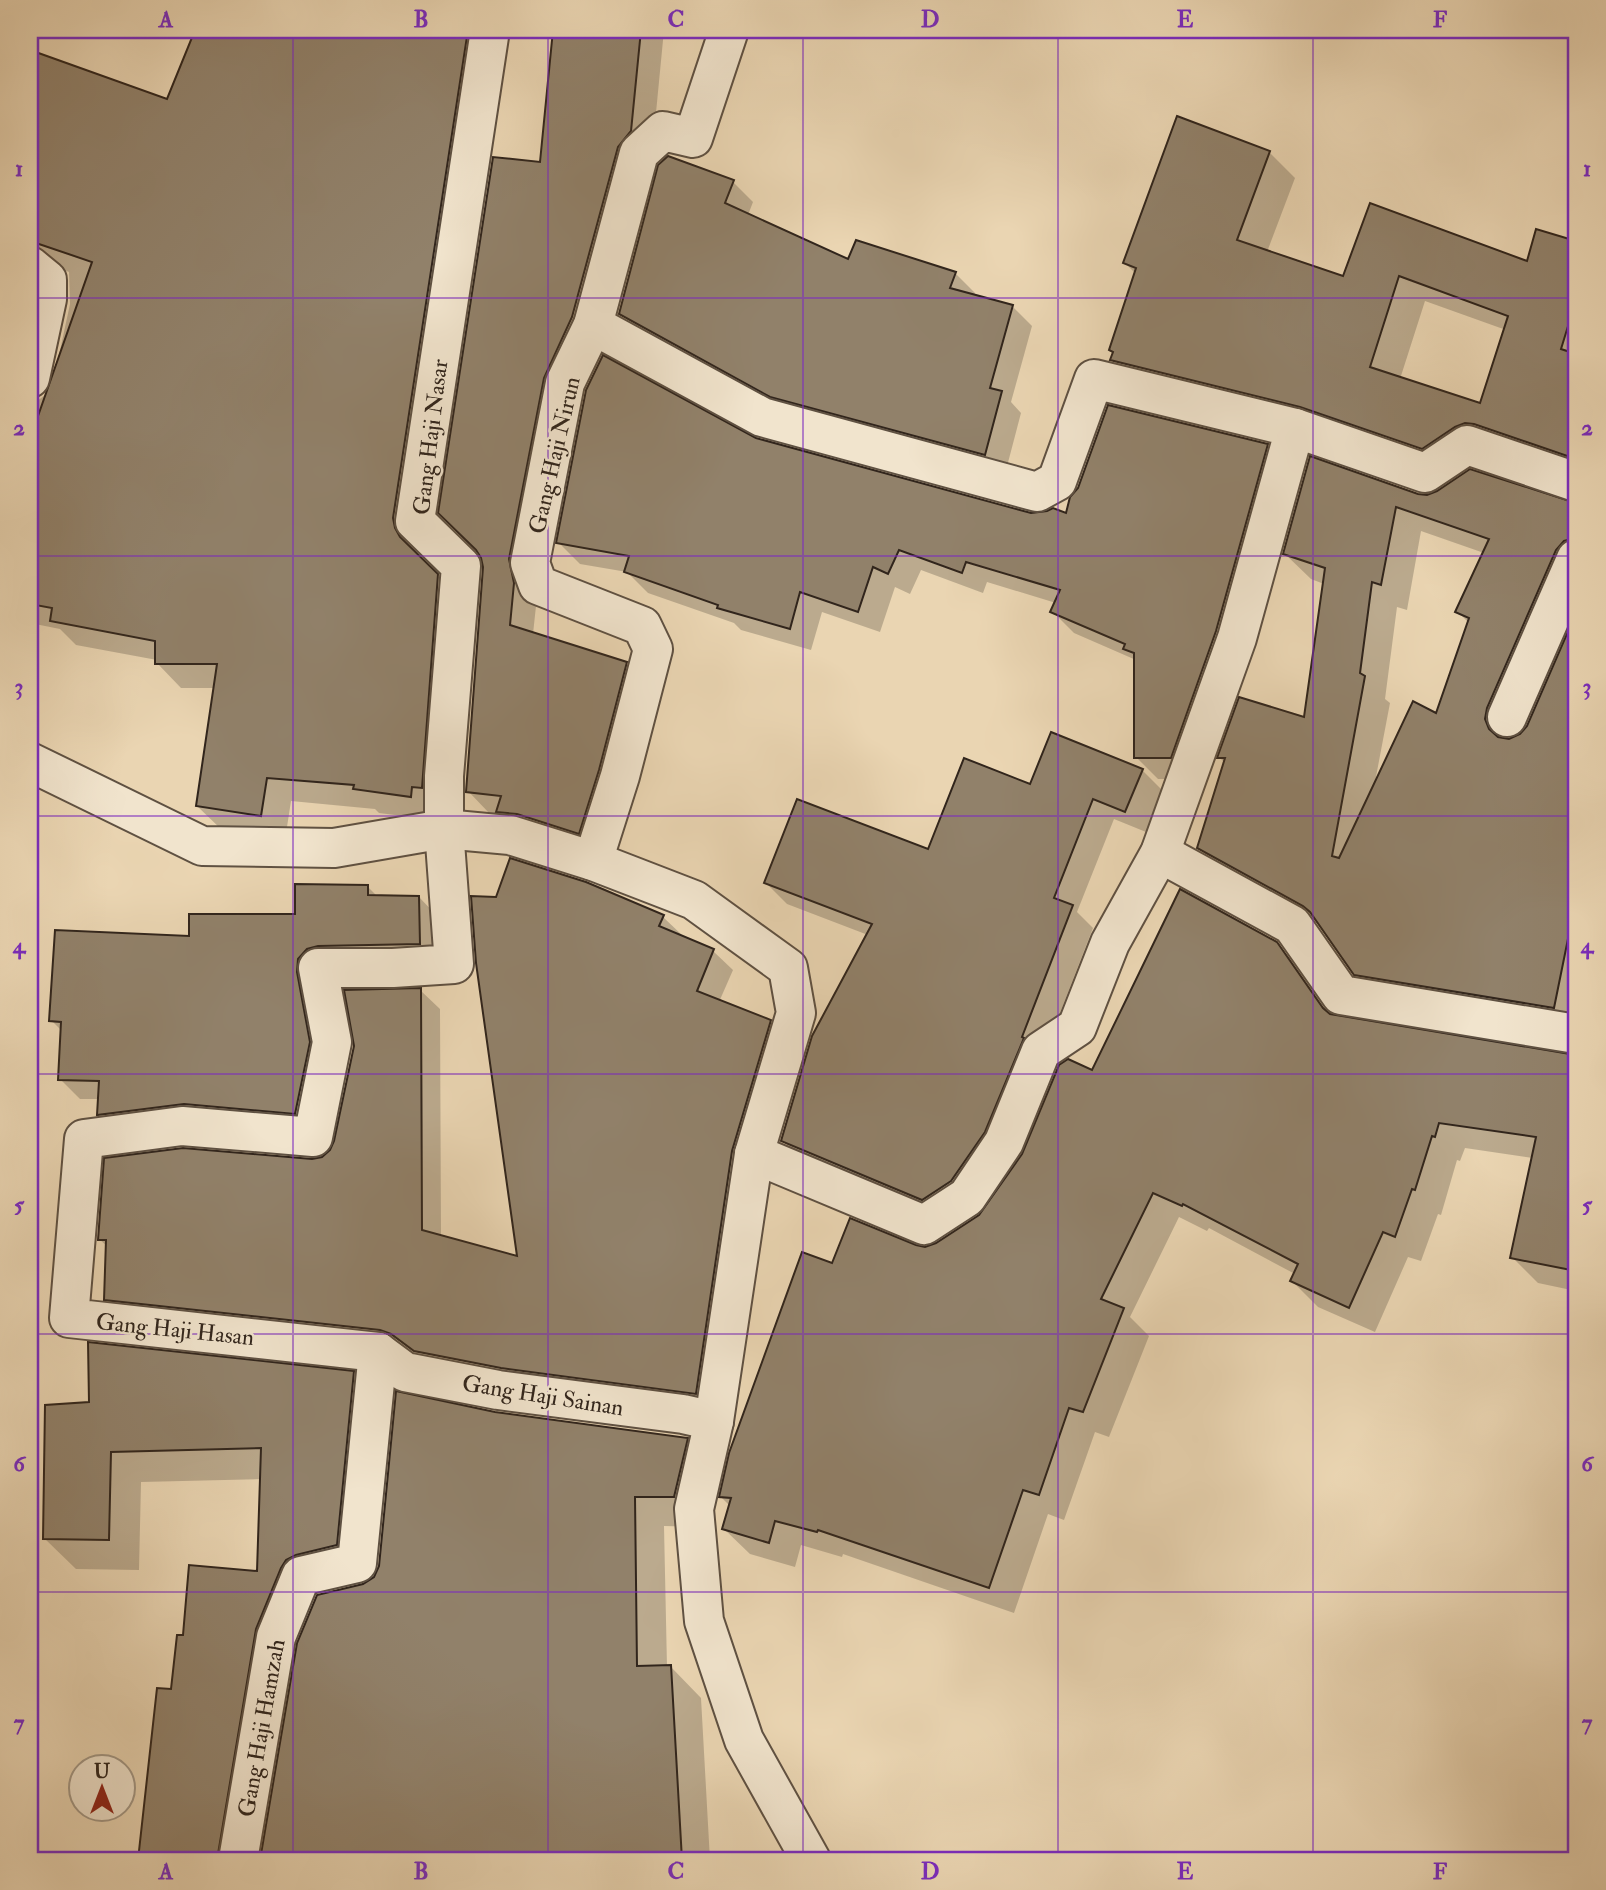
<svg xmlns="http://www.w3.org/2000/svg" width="1606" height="1890" font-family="'IM FELL Double Pica',serif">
	<rect width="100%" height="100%" fill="#ead5b2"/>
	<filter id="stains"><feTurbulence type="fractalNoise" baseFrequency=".00286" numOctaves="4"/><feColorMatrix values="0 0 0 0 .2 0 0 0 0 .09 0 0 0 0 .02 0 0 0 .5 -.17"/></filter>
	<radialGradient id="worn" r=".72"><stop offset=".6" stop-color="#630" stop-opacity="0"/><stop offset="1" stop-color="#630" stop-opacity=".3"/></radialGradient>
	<g fill="#0003" fill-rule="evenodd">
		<path d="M 197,30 L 511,30 L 510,33 L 497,40 L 417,543 L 418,554 L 423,562 L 462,600 L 434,820 L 379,813 L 375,809 L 291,801 L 285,840 L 222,830 L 197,806 L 215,688 L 181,688 L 157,663 L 157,660 L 76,645 L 60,629 L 30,623 L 30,52 L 168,101 ZM 60,268 L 69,272 L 70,304 L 53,383 L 48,393 L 37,401 L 32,401 Z"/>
		<polygon points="555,30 664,30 652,154 640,170 530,582 536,606 533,634 626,663 649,686 601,855 502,815 490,814 468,791 541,164"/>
		<path d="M 1269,152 L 1295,178 L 1267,252 L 1345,278 L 1528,263 L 1537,231 L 1576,242 L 1576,475 L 1501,449 L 1448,474 L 1138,386 L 1112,360 L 1114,353 L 1111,350 L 1136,274 L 1125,263 ZM 1425,301 L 1506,330 L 1481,405 L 1400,379 Z"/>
		<polygon points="733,182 753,202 748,215 849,261 955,273 975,293 974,296 1012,306 1032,326 1011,402 1021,413 1005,474 792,416 641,334 621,313"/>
		<polygon points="756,440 1031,515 1067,515 1267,445 1289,467 1192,779 1158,779 1136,757 1136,660 1074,633 1052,611 1056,603 987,582 983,593 921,570 910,594 895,587 880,632 822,612 811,650 741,630 734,623 648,593 627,572 580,564 558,542"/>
		<path d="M 1418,496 L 1576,506 L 1576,587 L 1511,740 L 1520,736 L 1529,727 L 1576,617 L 1576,1032 L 1381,1000 L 1355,974 L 1322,926 L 1225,874 L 1199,848 L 1225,763 L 1219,757 L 1306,719 L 1324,584 L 1311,579 L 1285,554 ZM 1421,531 L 1484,553 L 1457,611 L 1469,623 L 1437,716 L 1375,782 L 1390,703 L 1385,699 L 1397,607 L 1407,610 Z"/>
		<polygon points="1142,770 1163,791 1146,832 1114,819 1077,912 1093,928 1042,1059 944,1220 804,1162 783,1141 868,935 787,904 766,883 929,851 1031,786"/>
		<polygon points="585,883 663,917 683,936 713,951 733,970 719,1002 770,1021 790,1041 715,1413 435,1370 412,1353 401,1349 125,1319 106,1299 108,1247 99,1239 312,1161 323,1158 332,1151 420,990 440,1009 441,1237 519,1258 497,898"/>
		<polygon points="368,887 378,897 419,897 438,917 439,963 317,979 314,1132 119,1134 99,1114 100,1099 80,1099 60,1079 62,1031 51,1020 191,938 297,915"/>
		<polygon points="1276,943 1302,970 1336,1018 1576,1057 1576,1291 1538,1283 1512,1257 1533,1158 1465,1148 1460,1161 1457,1160 1441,1215 1438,1214 1421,1261 1408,1257 1375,1332 1318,1307 1292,1281 1295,1274 1209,1228 1207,1231 1179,1217 1130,1317 1149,1336 1109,1437 1095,1432 1064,1520 1048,1514 1014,1613 843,1554 842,1557 801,1545 795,1567 750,1554 724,1529 730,1506 721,1497 833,1265 915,1247 925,1249 937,1245 986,1211 1093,1073"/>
		<polygon points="353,1373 384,1404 367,1575 317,1590 311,1598 284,1664 251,1860 140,1860 158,1690 173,1691 185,1637 259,1573 262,1479 141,1482 139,1570 76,1569 45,1539 91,1404"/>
		<polygon points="495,1413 687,1439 717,1470 704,1527 664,1526 667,1667 671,1667 701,1698 710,1860 262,1860 299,1644 363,1586 375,1578"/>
		<polygon points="37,1852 89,1860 36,1860"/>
	</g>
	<g fill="#91816a" stroke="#31251c" stroke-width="2" fill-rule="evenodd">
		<polygon points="195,30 468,30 393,518 395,528 400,537 438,574 422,788 412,787 411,797 353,789 354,785 267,778 261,816 196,806 217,664 155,664 155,641 50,621 52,608 30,604 30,462 38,416 92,262 30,241 30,50 167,99"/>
		<polygon points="553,30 641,30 631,131 618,147 572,317 544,378 509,559 514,583 510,625 627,662 599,770 579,834 517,814 496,812 501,796 466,792 483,567 481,558 476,550 438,513 493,157 540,162"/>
		<path d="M 1177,116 L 1270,151 L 1237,240 L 1343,276 L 1370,203 L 1527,261 L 1536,229 L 1576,241 L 1576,300 L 1561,349 L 1576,354 L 1576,459 L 1474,424 L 1465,423 L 1455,427 L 1422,449 L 1300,407 L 1110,360 L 1113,352 L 1109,350 L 1136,268 L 1123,263 ZM 1399,276 L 1508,316 L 1480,403 L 1370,367 Z"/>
		<polygon points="668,156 734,180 725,203 848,259 856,240 956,272 950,288 1013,305 990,388 1002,391 985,455 770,397 619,314 658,165"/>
		<polygon points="603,355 756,438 1031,513 1047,511 1053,508 1066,513 1070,497 1078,488 1108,405 1268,444 1216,631 1171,758 1134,758 1134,653 1123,649 1125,644 1050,612 1060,590 966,562 962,573 899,550 888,574 873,567 858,612 800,592 790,629 717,608 718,605 624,572 629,556 556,543 586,390"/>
		<path d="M 1310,456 L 1418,494 L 1427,495 L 1437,491 L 1470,469 L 1576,503 L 1576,538 L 1564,541 L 1556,550 L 1487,708 L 1485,719 L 1489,729 L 1498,737 L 1509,739 L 1520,734 L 1527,726 L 1576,613 L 1576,930 L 1570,929 L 1554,1008 L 1354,975 L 1310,912 L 1303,906 L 1197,848 L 1225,758 L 1217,758 L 1239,697 L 1304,717 L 1325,568 L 1283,554 ZM 1396,507 L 1489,539 L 1455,612 L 1469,618 L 1436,713 L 1413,701 L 1339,858 L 1332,856 L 1365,676 L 1360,673 L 1372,582 L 1381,585 Z"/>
		<polygon points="1051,732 1143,769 1125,812 1093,799 1054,898 1073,905 1022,1037 1024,1038 985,1132 951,1181 922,1200 781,1141 812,1036 872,924 764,883 797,799 928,849 964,758 1030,784"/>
		<polygon points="510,858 586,882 664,915 659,926 714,949 697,991 771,1020 732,1151 696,1394 501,1368 414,1351 391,1334 380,1330 104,1300 106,1240 98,1240 104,1158 183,1148 312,1159 322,1157 330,1150 334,1141 354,1046 344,990 421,988 422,1230 517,1256 476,963 471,896 496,897"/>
		<polygon points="295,884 368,885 368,895 419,896 420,944 318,946 307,949 298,959 297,972 310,1042 295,1114 184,1104 97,1115 99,1081 58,1080 61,1022 49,1021 55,930 189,936 189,914 295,914"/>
		<polygon points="1180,889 1277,942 1323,1008 1330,1014 1576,1055 1576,1271 1510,1258 1536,1137 1439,1123 1435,1137 1432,1136 1415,1190 1412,1189 1395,1237 1383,1232 1349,1308 1290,1281 1298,1264 1183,1204 1182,1206 1153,1193 1101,1299 1124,1308 1083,1412 1069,1408 1039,1495 1023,1490 989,1588 818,1530 817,1532 775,1521 769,1543 722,1529 731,1498 719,1497 729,1453 802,1252 832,1263 850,1218 916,1245 925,1247 936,1243 979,1215 1022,1154 1059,1065 1068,1059 1092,1070"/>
		<polygon points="88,1342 354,1371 337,1545 296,1555 286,1560 281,1568 256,1629 217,1860 138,1860 157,1688 171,1689 177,1635 183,1635 189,1565 257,1571 261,1448 111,1452 109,1540 43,1539 45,1405 89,1402"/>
		<polygon points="396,1391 495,1412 688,1438 674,1497 635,1497 637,1666 671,1665 682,1860 260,1860 297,1643 317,1595 363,1584 374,1577 379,1566"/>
	</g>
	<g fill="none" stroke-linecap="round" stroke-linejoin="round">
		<defs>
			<g id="minor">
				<polyline points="30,266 47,280 47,299 30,378"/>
				<polyline points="593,325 762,417 1037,492 1057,481 1094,379 1295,428 1237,638 1160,853 1110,943 1077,1027 1041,1051 1004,1142 967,1197 924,1225 754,1154"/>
				<polyline points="1295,428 1425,473 1467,445 1576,482"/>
				<polyline points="1507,717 1576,559"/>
				<polyline points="30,762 202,846 334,848 444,829 510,835 593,861 694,900 788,968 796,1013 754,1154 714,1421 694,1509 704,1621 744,1740 811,1860"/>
				<polyline points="1160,853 1292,925 1341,995 1576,1034"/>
				<polyline points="593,861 620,776 653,649 642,626 538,585 530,563 565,383 593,325 639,153 663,131 693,138 729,30"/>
				<polyline points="378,1352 69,1318 84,1139 182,1126 313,1137 332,1042 318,968 393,968 454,964 444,829 444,776 461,566 415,521 490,30"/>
				<polyline points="378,1352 405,1372 498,1390 683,1414 714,1421"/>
				<polyline points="238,1860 276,1637 301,1576 357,1563 378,1352"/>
			</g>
		</defs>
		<use href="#minor" stroke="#5f5142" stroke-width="42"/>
		<use href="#minor" stroke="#f1e4cd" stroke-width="38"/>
	</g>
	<path fill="none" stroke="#7b2cbf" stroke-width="2" stroke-opacity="0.55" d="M 293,30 L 293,1860M 548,30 L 548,1860M 803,30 L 803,1860M 1058,30 L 1058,1860M 1313,30 L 1313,1860M 30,298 L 1576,298M 30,556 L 1576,556M 30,816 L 1576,816M 30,1074 L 1576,1074M 30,1334 L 1576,1334M 30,1592 L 1576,1592"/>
	<g text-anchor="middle" stroke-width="5" stroke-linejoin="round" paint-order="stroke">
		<g font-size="23" fill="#31251c" stroke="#f1e4cd">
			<text transform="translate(430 437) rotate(-83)" y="8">Gang Haji Nasar</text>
			<text transform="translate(554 455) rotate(-77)" y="8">Gang Haji Nirun</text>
			<text transform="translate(175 1329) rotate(6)" y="8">Gang Haji Hasan</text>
			<text transform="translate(543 1395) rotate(9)" y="8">Gang Haji Sainan</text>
			<text transform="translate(261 1728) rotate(-80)" y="8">Gang Haji Hamzah</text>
		</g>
	</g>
	<rect width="1606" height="1890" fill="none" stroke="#ead5b2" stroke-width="77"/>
	<g transform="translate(102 1788)"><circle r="33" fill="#f1e4cd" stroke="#a49886" stroke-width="2"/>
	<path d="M0-5L12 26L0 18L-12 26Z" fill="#8f2418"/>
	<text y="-10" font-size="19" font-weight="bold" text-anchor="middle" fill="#31251c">U</text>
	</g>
	<rect x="38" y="38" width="1530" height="1814" fill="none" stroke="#7b2cbf" stroke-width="2.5"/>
	<g font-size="23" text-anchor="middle" font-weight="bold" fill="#7b2cbf">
		<text x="166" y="27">A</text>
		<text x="421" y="27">B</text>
		<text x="676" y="27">C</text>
		<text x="930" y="27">D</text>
		<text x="1185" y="27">E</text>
		<text x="1440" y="27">F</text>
		<text x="19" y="176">1</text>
		<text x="1587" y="176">1</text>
		<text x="19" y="435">2</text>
		<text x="1587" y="435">2</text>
		<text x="19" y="694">3</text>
		<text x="1587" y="694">3</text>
		<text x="19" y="953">4</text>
		<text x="1587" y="953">4</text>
		<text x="19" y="1212">5</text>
		<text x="1587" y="1212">5</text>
		<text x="19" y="1471">6</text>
		<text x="1587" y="1471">6</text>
		<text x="19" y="1730">7</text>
		<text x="1587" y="1730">7</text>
		<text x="166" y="1879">A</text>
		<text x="421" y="1879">B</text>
		<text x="676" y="1879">C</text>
		<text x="930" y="1879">D</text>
		<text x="1185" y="1879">E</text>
		<text x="1440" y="1879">F</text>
	</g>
	<rect width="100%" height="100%" filter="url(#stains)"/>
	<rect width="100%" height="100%" fill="url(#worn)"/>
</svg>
